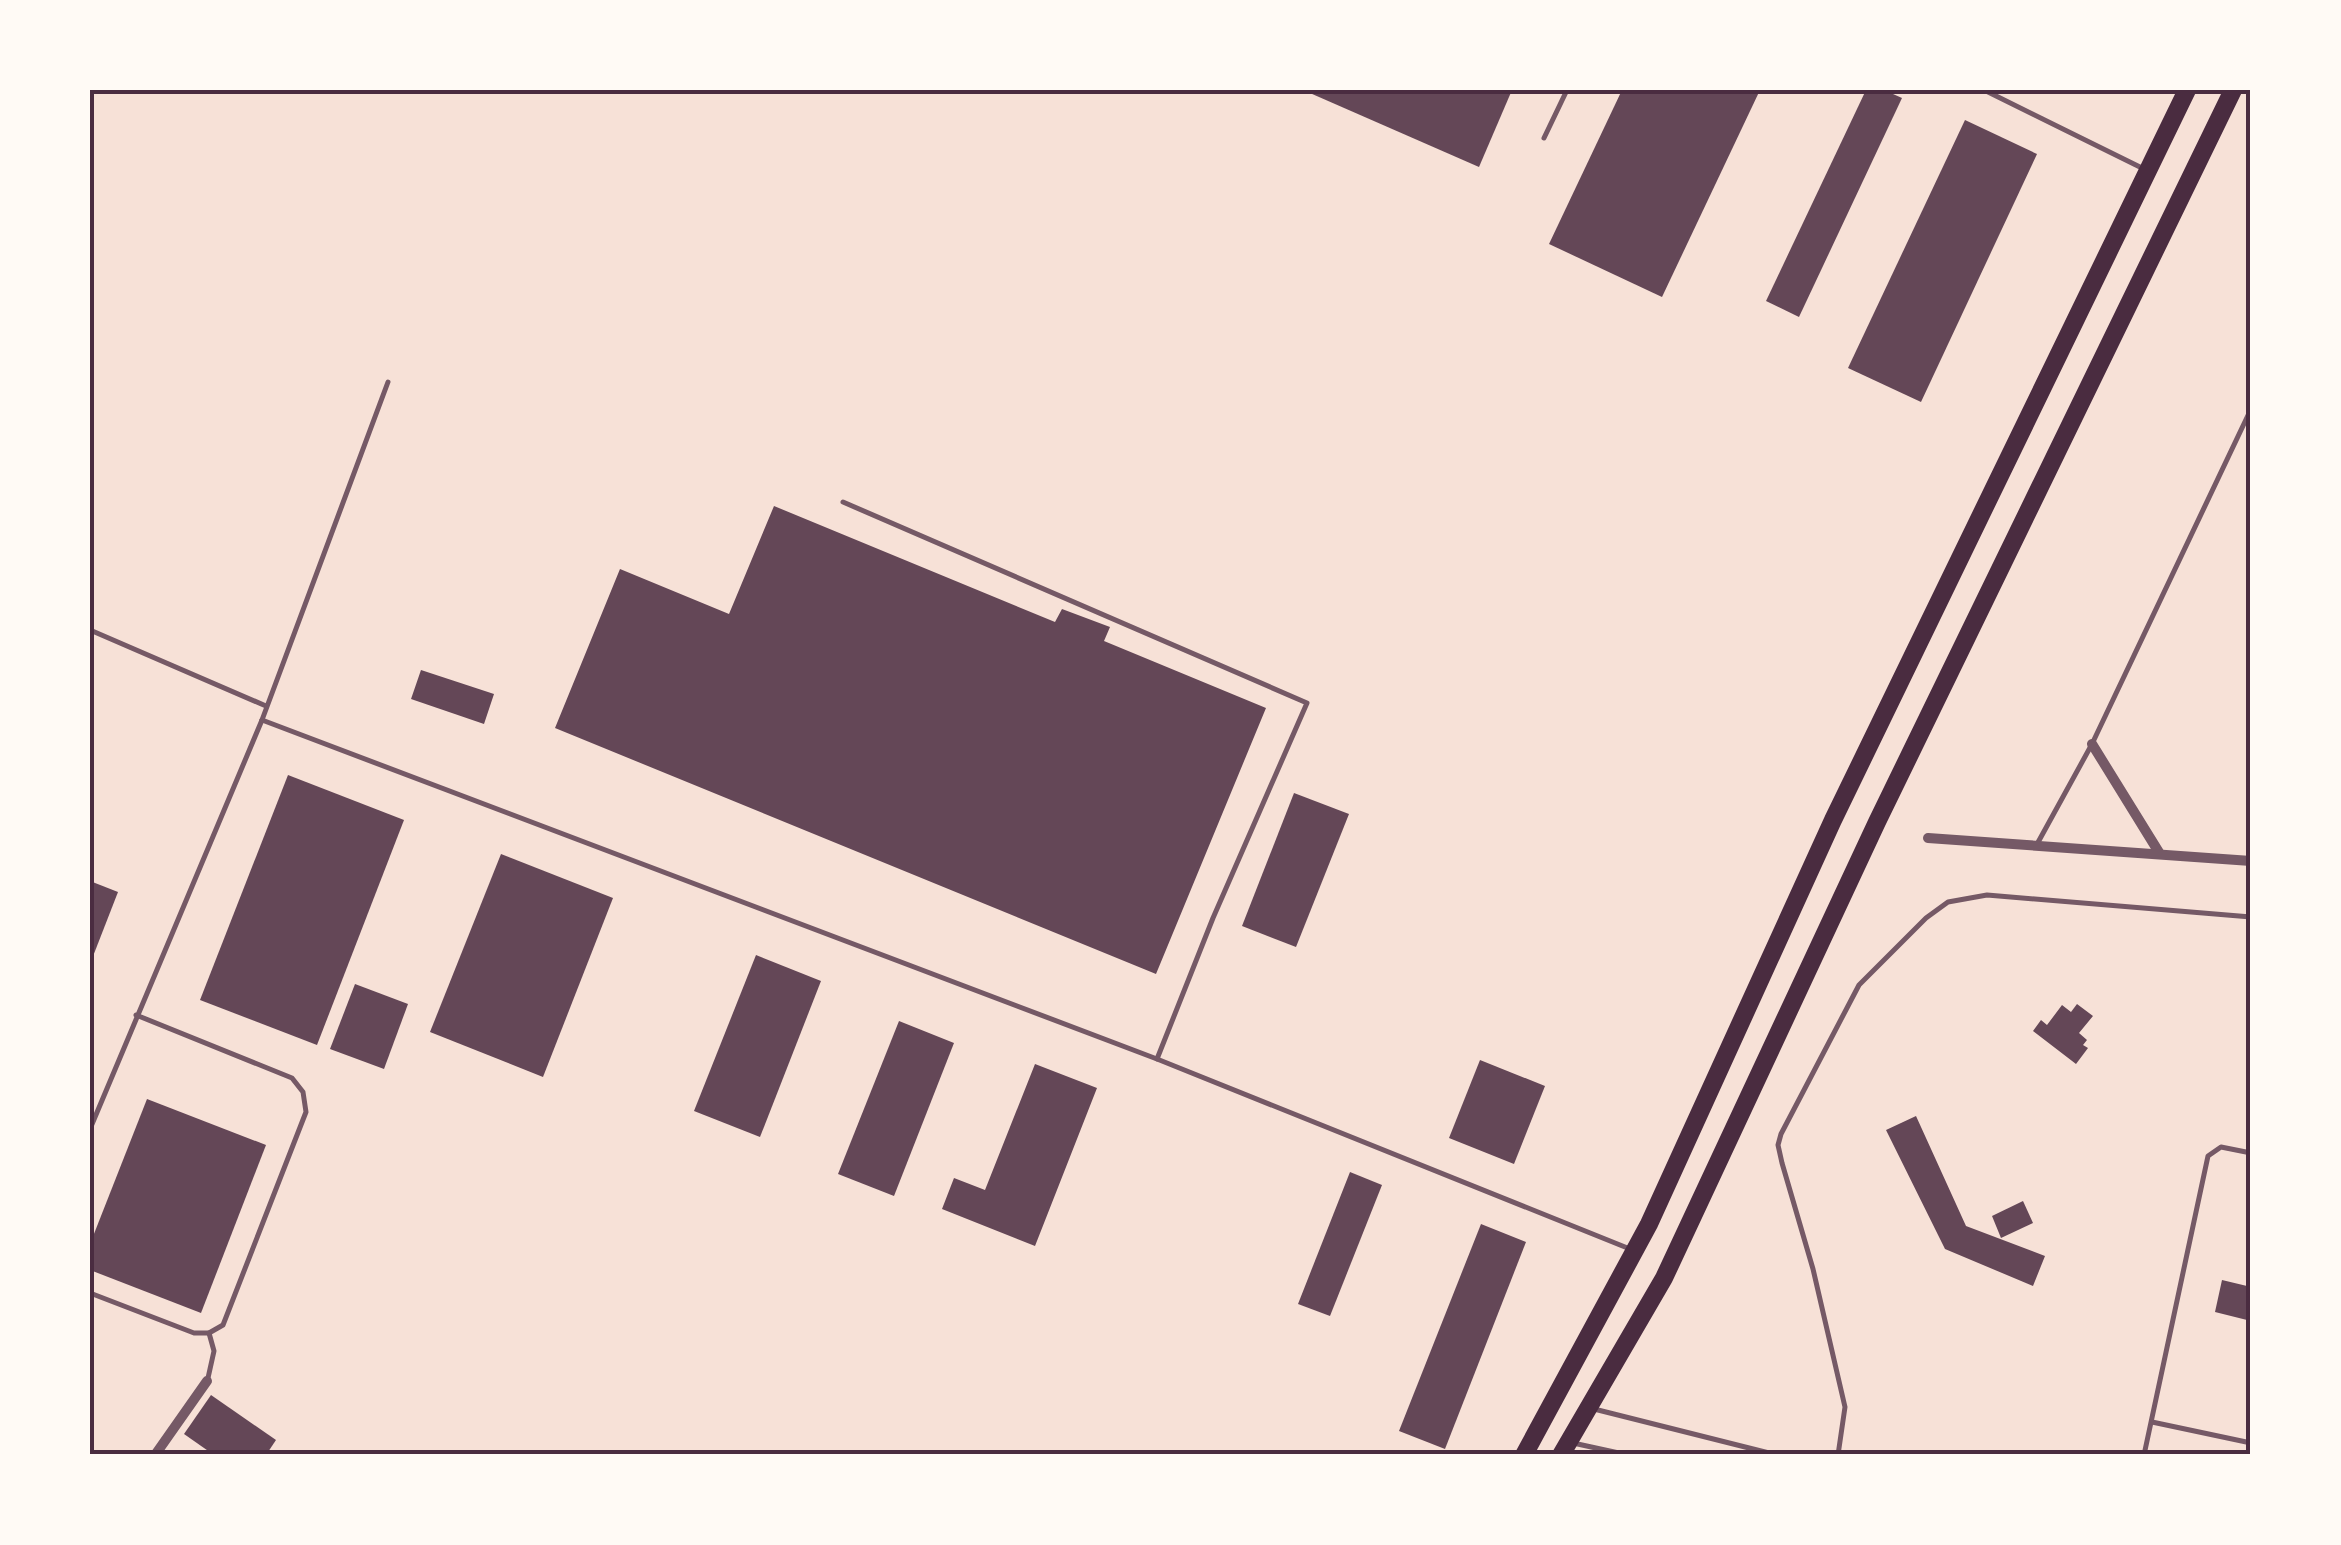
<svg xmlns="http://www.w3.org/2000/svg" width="2341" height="1545" font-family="Figtree,sans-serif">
	<rect width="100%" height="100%" fill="#f7e1d7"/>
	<g fill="#644757">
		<polygon points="1303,90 1512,90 1479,167"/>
		<polygon points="1622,90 1760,90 1662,297 1549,244"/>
		<polygon points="1866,90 1884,90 1902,98 1799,317 1766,301"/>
		<polygon points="1965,120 2037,154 1921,402 1848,368"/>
		<polygon points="774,506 1055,622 1062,609 1110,627 1104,641 1266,708 1156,974 555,728 620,569 729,614"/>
		<polygon points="421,670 494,694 484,724 411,699"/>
		<polygon points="288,775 404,820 317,1045 200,1000"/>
		<polygon points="1294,793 1349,814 1296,947 1242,926"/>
		<polygon points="501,854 613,898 543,1077 430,1032"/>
		<polygon points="90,881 118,892 90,964"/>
		<polygon points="756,955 821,981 760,1137 694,1111"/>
		<polygon points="355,984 408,1004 384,1069 330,1049"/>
		<polygon points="2077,1004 2093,1016 2079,1033 2087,1040 2083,1045 2088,1048 2076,1064 2033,1031 2041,1020 2047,1025 2062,1005 2071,1012"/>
		<polygon points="899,1021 954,1043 894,1196 838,1174"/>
		<polygon points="1480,1060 1545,1086 1514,1164 1449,1138"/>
		<polygon points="1035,1064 1097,1088 1035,1246 942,1209 954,1178 985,1190"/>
		<polygon points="147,1099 266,1145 201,1313 90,1270 90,1244"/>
		<polygon points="1916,1116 1966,1226 2045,1256 2033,1286 1945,1249 1886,1130"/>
		<polygon points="1350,1172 1382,1185 1330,1316 1298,1304"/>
		<polygon points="2023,1201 2033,1223 2001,1238 1992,1216"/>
		<polygon points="1481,1224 1526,1242 1445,1449 1399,1431"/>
		<polygon points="2249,1276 2251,1321 2215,1312 2222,1280 2247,1286"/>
		<polygon points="211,1395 276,1440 266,1455 214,1455 184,1434"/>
	</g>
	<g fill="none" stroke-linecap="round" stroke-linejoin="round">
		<g stroke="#755966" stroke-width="5">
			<polyline points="1984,90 2144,169"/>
			<polyline points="1544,138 1567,90"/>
			<polyline points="843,502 1307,703 1213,918 1157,1059"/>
			<polyline points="90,630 266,706"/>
			<polyline points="262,720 1157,1059 1630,1249"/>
			<polyline points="2036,846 2092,744 2251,409"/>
			<polyline points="90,1129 262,720 388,382"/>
			<polyline points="90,1293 194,1333 209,1333 223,1325 306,1112 303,1092 292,1078 136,1015"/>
			<polyline points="208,1378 214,1351 209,1333"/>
			<polyline points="1594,1409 1777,1455"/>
			<polyline points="2152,1422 2251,1443"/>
			<polyline points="1573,1443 1628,1455"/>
			<polyline points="1838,1455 1845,1407 1813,1269 1782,1163 1778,1145 1781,1134 1859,985 1926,918 1948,902 1987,895 2251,917"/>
			<polyline points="2144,1455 2208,1156 2221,1147 2251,1153"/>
		</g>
		<g stroke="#755966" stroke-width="10">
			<polyline points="2092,744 2160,854"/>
			<polyline points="1928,838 2251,861"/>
			<polyline points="155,1455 207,1381"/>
		</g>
		<g stroke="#4a2c40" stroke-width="18">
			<polyline points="1524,1455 1649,1224 1833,820 2187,90"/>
			<polyline points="1561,1455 1664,1278 1877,822 2233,90"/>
		</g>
	</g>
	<rect width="2341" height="1545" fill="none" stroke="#fffaf5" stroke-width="185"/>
	<rect x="92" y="92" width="2156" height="1360" fill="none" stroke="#4a2c40" stroke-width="4"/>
</svg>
